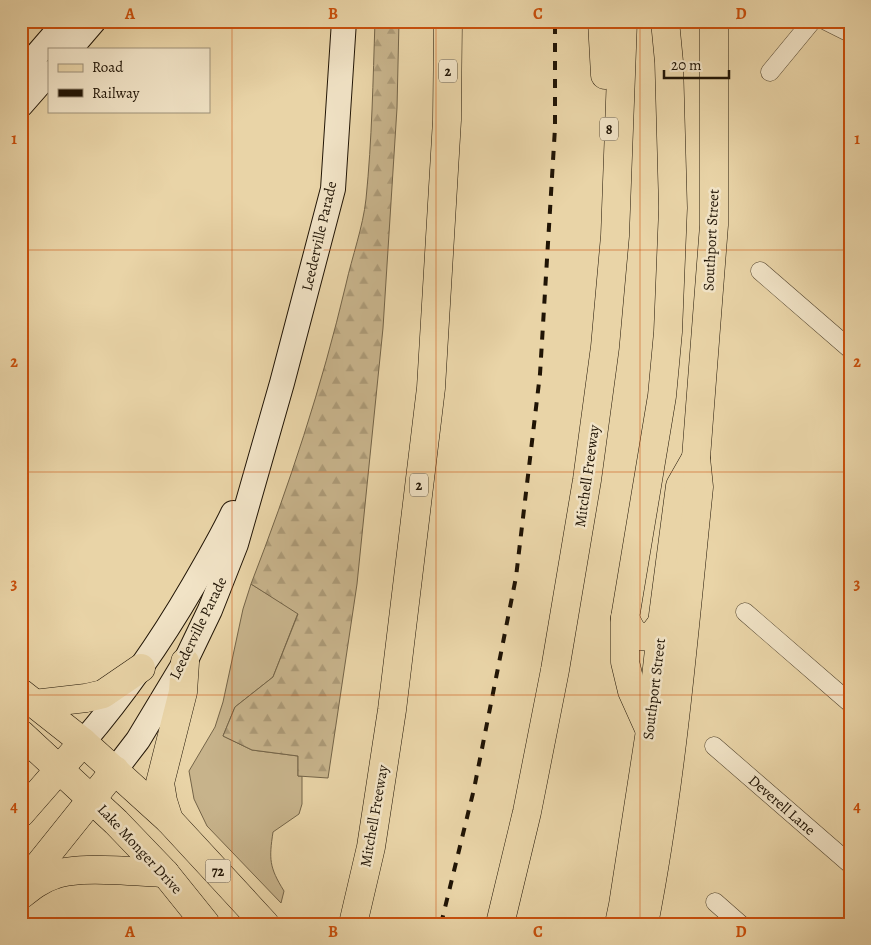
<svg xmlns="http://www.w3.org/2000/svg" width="871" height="945" font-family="Alegreya,serif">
	<defs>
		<pattern id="forest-firs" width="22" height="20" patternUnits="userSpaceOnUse" patternTransform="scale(1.25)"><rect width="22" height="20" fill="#c7b38b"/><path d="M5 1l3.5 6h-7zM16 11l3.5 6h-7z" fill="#ab9976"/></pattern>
	</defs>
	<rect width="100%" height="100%" fill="#e9d4a7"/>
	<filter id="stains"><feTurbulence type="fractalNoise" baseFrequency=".004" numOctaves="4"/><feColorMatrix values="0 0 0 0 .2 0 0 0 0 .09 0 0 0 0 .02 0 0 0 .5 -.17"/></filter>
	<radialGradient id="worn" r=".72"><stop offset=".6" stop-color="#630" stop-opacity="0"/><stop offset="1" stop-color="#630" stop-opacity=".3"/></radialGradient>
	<path fill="#c7b38b" stroke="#746448" d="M 251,584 L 298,613 L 273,677 L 235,707 L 223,736 L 252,750 L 298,756 L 298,776 L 302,776 L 302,804 L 299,814 L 273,832 C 269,859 269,867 284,891 L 281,903 L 207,826 L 194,799 L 189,771 L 215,727 L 223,702 L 243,609 Z"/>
	<path fill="url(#forest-firs)" stroke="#746448" d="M 375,21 L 399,21 L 397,108 L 383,328 L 357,584 L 328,778 L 298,776 L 298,756 L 252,750 L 223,736 L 235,707 L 273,677 L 298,614 L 251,584 C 289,486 322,386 346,284 C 352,257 363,227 366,199 C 372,140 373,80 375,21 Z"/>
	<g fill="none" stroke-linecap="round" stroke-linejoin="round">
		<defs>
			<g id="street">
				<polyline points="826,21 850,33"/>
				<polyline points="770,72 812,21"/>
				<polyline points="760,271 850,349"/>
				<polyline points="745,612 850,703"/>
				<polyline points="714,746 850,864"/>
				<polyline points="715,902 740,924"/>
			</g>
			<g id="secondary">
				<polyline points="70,49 94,21"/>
				<polyline points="21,73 66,21"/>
				<polyline points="21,105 49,73"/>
				<path d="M 83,742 C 125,693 161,641 193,586 C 207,562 221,538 233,513"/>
				<polyline points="115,770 138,740 185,662 210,610 236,544 282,383 333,189 344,21"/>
			</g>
			<g id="primary">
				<polyline points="21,693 83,742 169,820 265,924"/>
				<polyline points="34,704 86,698 103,694 141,668"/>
				<polyline points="21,734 116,822 165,873 206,924"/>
				<polyline points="169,820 163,801 160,783 183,692 185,662"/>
				<polyline points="619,924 623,905 650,731 662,623 680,486 696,458"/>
				<path d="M 644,924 C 672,780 684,633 699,487 L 696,458 L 714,225 L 714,21"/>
			</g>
			<g id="highway">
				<polyline points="602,21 605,75"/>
				<path d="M 625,618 C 632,632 634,639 652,636 L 662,623"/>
				<polyline points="665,791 660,760 650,731 632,691 625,662 625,618 662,396 668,332 673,208 669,62 665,21"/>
				<polyline points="21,813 83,742"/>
				<polyline points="22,886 115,770"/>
				<path d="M 21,895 C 31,887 41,879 54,875 C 79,865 136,872 165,873"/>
				<polyline points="353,924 371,847 392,710 431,388 447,120 448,21"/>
				<polyline points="500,924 527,812 555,670 587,480 605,347 615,236 623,21"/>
			</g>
		</defs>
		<use href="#street" stroke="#52442e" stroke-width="19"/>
		<use href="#secondary" stroke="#201405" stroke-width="26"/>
		<use href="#primary" stroke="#201405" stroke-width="29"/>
		<use href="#highway" stroke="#201405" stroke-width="29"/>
		<use href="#street" stroke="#f1e3c6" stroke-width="18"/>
		<use href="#secondary" stroke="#f1e3c6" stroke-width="24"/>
		<use href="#primary" stroke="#e9d4a7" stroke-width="28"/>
		<use href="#highway" stroke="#e9d4a7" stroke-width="28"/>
		<polyline stroke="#201405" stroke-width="4" stroke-dasharray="9 9" stroke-linecap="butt" points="441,924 474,789 516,577 540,374 555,128 555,27"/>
	</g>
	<path fill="none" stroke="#ca4f0b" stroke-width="1" stroke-opacity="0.55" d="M 232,21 L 232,924M 436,21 L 436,924M 640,21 L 640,924M 21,250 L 850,250M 21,472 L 850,472M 21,695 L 850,695"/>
	<g text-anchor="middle" stroke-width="5" stroke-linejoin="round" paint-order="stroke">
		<g fill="#f1e3c6" stroke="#5f523f" stroke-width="1">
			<rect x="439" y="59.5" width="18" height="23" rx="4"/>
			<rect x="600" y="117.5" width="18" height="23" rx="4"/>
			<rect x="410" y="473.5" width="18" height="23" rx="4"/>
			<rect x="205.5" y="859.5" width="25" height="23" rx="4"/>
		</g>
		<g font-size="14" font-weight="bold" fill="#201405">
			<text x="448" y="76">2</text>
			<text x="609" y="134">8</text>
			<text x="419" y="490">2</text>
			<text x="218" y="876">72</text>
		</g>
		<g font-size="15" fill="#201405" stroke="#f1e3c6">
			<text transform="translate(319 236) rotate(-77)" y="5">Leederville Parade</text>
			<text transform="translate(711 240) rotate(-87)" y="5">Southport Street</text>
			<text transform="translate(587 476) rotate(-82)" y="5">Mitchell Freeway</text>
			<text transform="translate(198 628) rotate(-64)" y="5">Leederville Parade</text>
			<text transform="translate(654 689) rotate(-83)" y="5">Southport Street</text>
			<text transform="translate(782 805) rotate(41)" y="5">Deverell Lane</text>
			<text transform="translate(374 816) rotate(-80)" y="5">Mitchell Freeway</text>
			<text transform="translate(140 849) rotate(47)" y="5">Lake Monger Drive</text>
		</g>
	</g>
	<rect width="871" height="945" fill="none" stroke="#e9d4a7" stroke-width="55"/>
	<rect x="48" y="48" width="162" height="65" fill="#f1e3c6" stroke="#9d9079"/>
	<rect x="58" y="64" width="25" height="8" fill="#e9d4a7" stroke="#9d9079"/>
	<text x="92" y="72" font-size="15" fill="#201405">Road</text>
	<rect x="58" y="89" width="25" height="8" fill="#201405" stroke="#9d9079"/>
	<text x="92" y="98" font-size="15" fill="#201405">Railway</text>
	<path d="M664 70v8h65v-8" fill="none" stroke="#201405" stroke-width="2.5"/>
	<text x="671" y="70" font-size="15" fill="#201405" stroke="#f1e3c6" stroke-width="4" paint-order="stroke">20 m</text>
	<rect x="28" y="28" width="816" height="890" fill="none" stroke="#ca4f0b" stroke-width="2"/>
	<g font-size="16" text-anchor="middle" font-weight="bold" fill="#ca4f0b">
		<text x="130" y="19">A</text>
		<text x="333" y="19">B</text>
		<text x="538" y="19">C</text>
		<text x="741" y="19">D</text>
		<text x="14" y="144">1</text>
		<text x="857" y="144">1</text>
		<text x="14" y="367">2</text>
		<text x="857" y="367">2</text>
		<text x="14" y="589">3</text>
		<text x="857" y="589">3</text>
		<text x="14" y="812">4</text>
		<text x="857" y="812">4</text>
		<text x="130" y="937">A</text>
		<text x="333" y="937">B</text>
		<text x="538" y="937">C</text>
		<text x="741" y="937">D</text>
	</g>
	<rect width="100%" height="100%" filter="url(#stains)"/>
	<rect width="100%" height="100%" fill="url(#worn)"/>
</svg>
